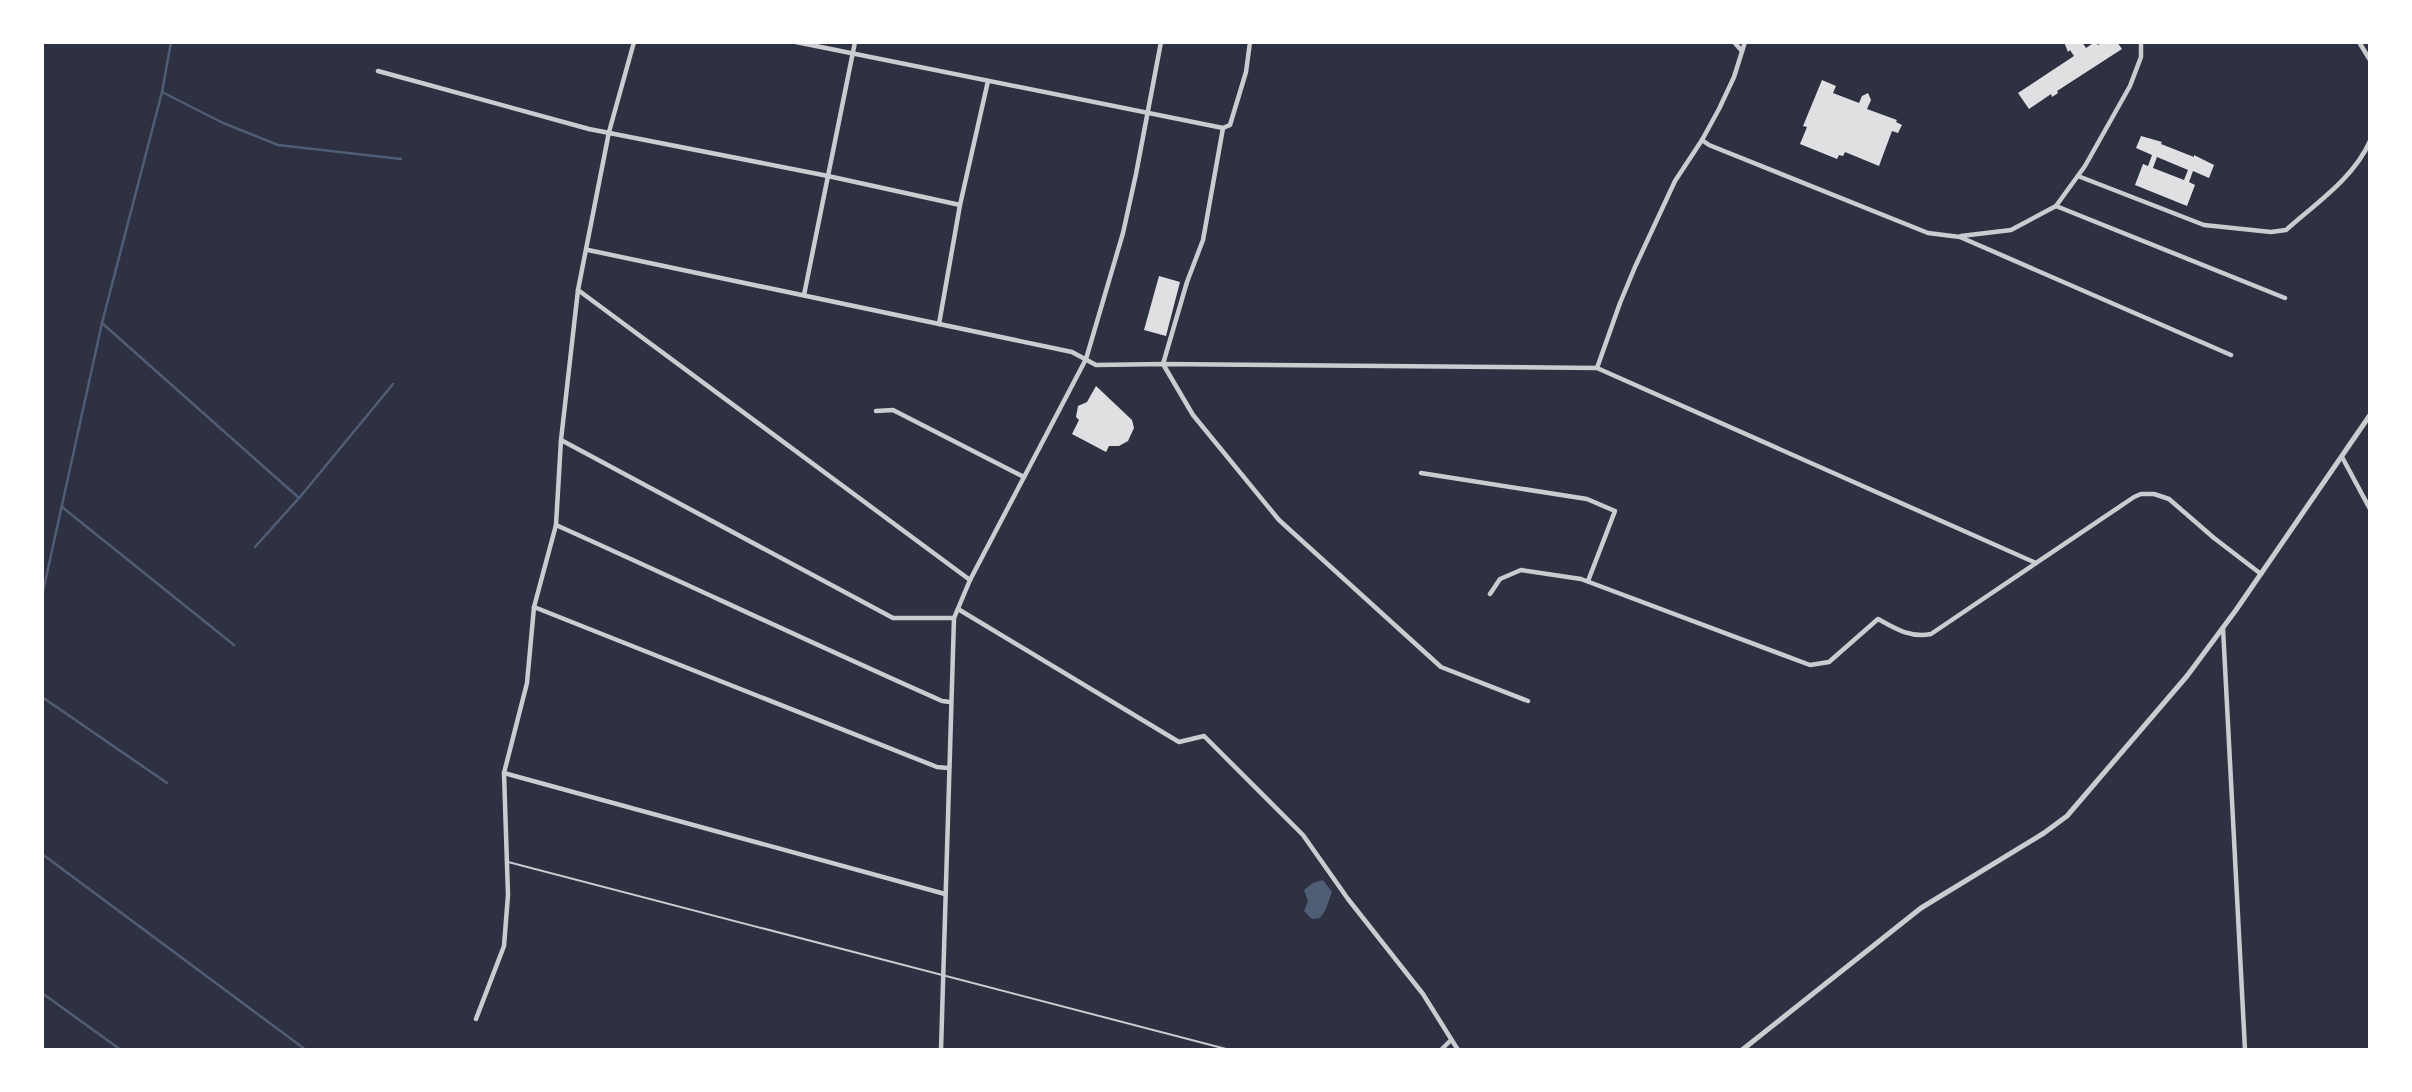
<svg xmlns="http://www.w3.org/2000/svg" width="2412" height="1092" font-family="'Playfair Display',serif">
	<rect width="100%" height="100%" fill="#2d3142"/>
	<polygon fill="#4f5d75" points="1323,880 1332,892 1325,911 1320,918 1312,919 1304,911 1308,901 1304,890 1313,883"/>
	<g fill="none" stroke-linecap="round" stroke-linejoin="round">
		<g stroke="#4f5d75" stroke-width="2.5">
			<polyline points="162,92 223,123 278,145 401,159"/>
			<polyline points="102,323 299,498 255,547"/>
			<polyline points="300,497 393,384"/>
			<polyline points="62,507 234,645"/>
			<polyline points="42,596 102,323 162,92 171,42"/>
			<polyline points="42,697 167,783"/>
			<polyline points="42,854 306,1050"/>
			<polyline points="42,993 121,1050"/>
		</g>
	</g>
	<g fill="#e0e0e3" fill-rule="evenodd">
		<polygon points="2064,42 2082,42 2086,48 2095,42 2098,45 2103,42 2117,42 2122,49 2057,91 2058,93 2052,97 2051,94 2029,109 2018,93 2074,56 2070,50 2068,52"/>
		<polygon points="1822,80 1836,86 1833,93 1859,103 1862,96 1868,93 1871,100 1867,109 1897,120 1896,122 1902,125 1898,133 1892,131 1879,166 1845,152 1843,156 1839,155 1837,159 1800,144 1807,127 1803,126"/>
		<path d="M 2141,136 L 2162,142 L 2161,144 L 2194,157 L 2194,155 L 2214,165 L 2209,178 L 2193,171 L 2189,182 L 2195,185 L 2187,206 L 2135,185 L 2143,164 L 2148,166 L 2152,155 L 2136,148 ZM 2157,157 L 2188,170 L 2184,180 L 2153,168 Z"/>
		<polygon points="1159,276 1180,282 1166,336 1144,330"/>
		<polygon points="1096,386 1132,420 1134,428 1128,441 1119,446 1109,446 1106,452 1072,434 1079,420 1076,417 1078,406 1087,402"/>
	</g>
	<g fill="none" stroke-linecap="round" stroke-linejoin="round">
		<polyline stroke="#caccd0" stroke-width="2" points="508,862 1230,1050"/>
		<g stroke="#caccd0" stroke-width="4.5">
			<polyline points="796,42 1223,128 1230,125 1246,72 1250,42"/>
			<polyline points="1734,42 1742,51"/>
			<polyline points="2359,42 2370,60"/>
			<polyline points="378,71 589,129 828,176 960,205"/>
			<polyline points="1223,128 1203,240 1187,282 1163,364 1193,415 1279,520 1441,667 1528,701"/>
			<polyline points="1702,140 1709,145 1928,233 1960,237 2231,355"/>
			<path d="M 2078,176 L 2204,225 L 2271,232 L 2286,230 C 2315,204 2354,178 2370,141"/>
			<polyline points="2056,206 2285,298"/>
			<polyline points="1961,236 2011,230 2056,206 2085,166 2130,86 2141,57 2141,42"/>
			<polyline points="588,250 1072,352 1096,365 1163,364 1597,368 2036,563"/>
			<polyline points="578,290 970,580"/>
			<polyline points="804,295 855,42"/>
			<polyline points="939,324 960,205 988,81"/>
			<polyline points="1597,368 1620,303 1635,267 1675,181 1702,140 1719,109 1734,77 1745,42"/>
			<polyline points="876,411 893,410 1024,477"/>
			<polyline points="561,440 893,618 954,618"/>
			<polyline points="2342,457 2370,509"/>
			<polyline points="1421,473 1587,499 1615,511 1588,581"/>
			<path d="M 556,525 C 685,583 813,644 942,701 L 950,702"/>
			<path d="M 1490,594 L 1500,579 L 1521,570 L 1581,579 L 1810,665 L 1829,662 L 1878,619 C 1896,629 1910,638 1931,634 L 2134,497 L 2141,494 L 2154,494 L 2169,499 L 2214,538 L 2261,574"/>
			<polyline points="534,607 937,767 948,768"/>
			<polyline points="958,609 1179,742 1204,736 1303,835 1348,899 1423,994 1458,1050"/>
			<polyline points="2223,628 2245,1050"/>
			<polyline points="504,773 945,894"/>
			<polyline points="476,1019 504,946 508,895 504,773 527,683 534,607 556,525 561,440 578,290 609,132 634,42"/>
			<polyline points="941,1050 954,618 970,580 1086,359 1123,233 1136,174 1161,42"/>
			<polyline points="1441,1050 1451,1040"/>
		</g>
		<polyline stroke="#caccd0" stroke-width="5" points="1742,1050 1921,908 2044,833 2067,816 2187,676 2236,610 2370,415"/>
	</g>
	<rect width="2412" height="1092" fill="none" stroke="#ffffff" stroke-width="88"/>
</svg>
